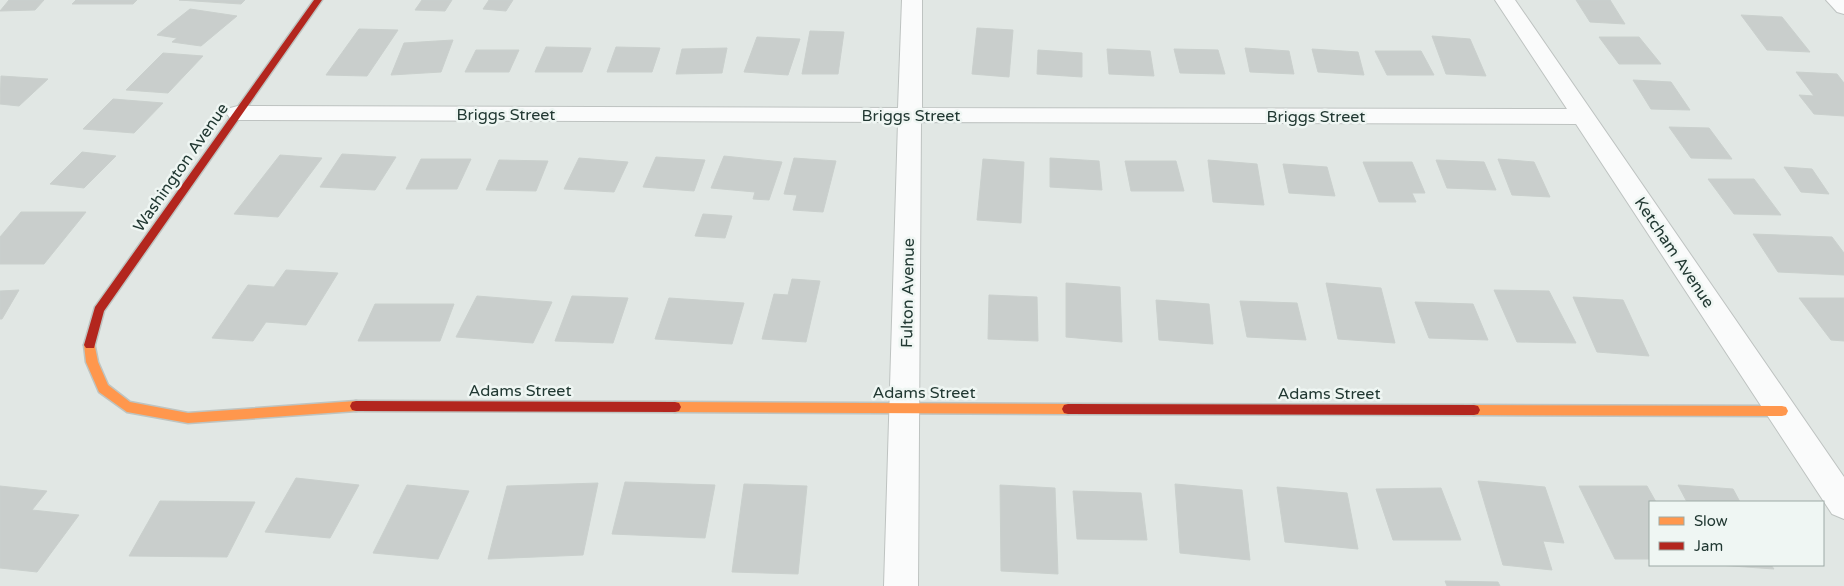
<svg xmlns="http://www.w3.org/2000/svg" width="1844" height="586" font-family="'Varela Round',sans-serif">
	<rect width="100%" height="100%" fill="#e1e7e4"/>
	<g fill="#c9cecc" stroke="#cad0cd">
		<polygon points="9,0 44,0 35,10 0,11"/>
		<polygon points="76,0 137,0 133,4 72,4"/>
		<polygon points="179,0 245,0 241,4"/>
		<polygon points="422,0 452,0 445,11 415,10"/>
		<polygon points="489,0 513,0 506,11 483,9"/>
		<polygon points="1576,0 1610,0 1625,24 1590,22"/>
		<polygon points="190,9 237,16 201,46 172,42 177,38 157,35"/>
		<polygon points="1741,15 1782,17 1810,52 1767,50"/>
		<polygon points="977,28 1013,30 1009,77 972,74"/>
		<polygon points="359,29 398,30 367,76 326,75"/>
		<polygon points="810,31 844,32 838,74 802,74"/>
		<polygon points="1432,36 1470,39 1486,76 1446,74"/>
		<polygon points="757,37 800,39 788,75 744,72"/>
		<polygon points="1599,37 1639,37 1661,64 1619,64"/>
		<polygon points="453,40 441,72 391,75 404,43"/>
		<polygon points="546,47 591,48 582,72 535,72"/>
		<polygon points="616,47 660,48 652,72 607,72"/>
		<polygon points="727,48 722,73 676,74 682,49"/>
		<polygon points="1245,48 1289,51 1294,74 1250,72"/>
		<polygon points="1107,49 1150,51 1154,76 1109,74"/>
		<polygon points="1174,49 1218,50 1225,74 1180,73"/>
		<polygon points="1312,49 1358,52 1364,75 1318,72"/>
		<polygon points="476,50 519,50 509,72 465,72"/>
		<polygon points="1038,50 1082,53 1082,77 1037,74"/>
		<polygon points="1375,51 1421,51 1434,75 1387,75"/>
		<polygon points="163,53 203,56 168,93 126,90"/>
		<polygon points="1796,72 1837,74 1844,83 1844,116 1814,114 1799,95 1814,96"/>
		<polygon points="1,76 48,79 19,106 0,104"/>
		<polygon points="1633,80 1671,82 1690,110 1651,109"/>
		<polygon points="113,99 163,103 134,133 83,129"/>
		<polygon points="1669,127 1709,128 1732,159 1691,158"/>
		<polygon points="82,152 116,156 84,188 50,184"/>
		<polygon points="342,154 396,157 375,190 320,187"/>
		<polygon points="280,155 322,158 278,217 234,214"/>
		<polygon points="724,156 782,162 769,200 753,199 755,192 711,188"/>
		<polygon points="656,157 705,160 694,191 643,187"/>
		<polygon points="579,158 628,162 614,192 564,189"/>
		<polygon points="794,158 836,161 823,212 793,210 797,195 784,194"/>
		<polygon points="1050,158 1099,161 1102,190 1050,187"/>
		<polygon points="421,159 471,159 457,189 406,189"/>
		<polygon points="983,159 1024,162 1021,223 977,220"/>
		<polygon points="1498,159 1534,162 1550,197 1512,195"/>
		<polygon points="499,160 548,161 536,191 486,190"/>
		<polygon points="1208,160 1257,164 1264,205 1213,202"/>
		<polygon points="1436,160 1484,162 1496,190 1447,188"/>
		<polygon points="1125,161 1176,161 1184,191 1131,191"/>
		<polygon points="1363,162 1412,162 1425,193 1412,193 1416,202 1379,202"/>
		<polygon points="1283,164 1327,167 1335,196 1289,193"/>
		<polygon points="1784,167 1812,169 1829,194 1801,192"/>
		<polygon points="1708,179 1754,179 1781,215 1734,214"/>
		<polygon points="21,212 86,212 44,264 0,264 0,237"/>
		<polygon points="703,214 732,216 725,238 695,236"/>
		<polygon points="1753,234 1832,237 1844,253 1844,275 1778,272"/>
		<polygon points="286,270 338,273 306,325 266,322 253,341 212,338 248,285 274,287"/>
		<polygon points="792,279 820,281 806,342 762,339 774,294 788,295"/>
		<polygon points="1066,283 1120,287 1122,342 1066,337"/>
		<polygon points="1326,283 1381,288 1395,343 1338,339"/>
		<polygon points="19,290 2,319 0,319 0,291"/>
		<polygon points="1494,290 1549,291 1576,343 1517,342"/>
		<polygon points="989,295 1037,297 1038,341 988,339"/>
		<polygon points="477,296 552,302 533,343 456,337"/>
		<polygon points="572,296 628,298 613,343 555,341"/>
		<polygon points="1573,297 1623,300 1649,356 1597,352"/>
		<polygon points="669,298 744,303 732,344 655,339"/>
		<polygon points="1799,298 1844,298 1844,341 1831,340"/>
		<polygon points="1156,300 1209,304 1213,344 1159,340"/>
		<polygon points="1240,301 1297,303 1306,340 1247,337"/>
		<polygon points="1415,302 1473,304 1488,340 1429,338"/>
		<polygon points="375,304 454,304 440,341 358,341"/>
		<polygon points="296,478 359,485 330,538 265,532"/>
		<polygon points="1478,481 1545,487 1564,543 1543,541 1552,570 1503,565"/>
		<polygon points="625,482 715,485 705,538 612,534"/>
		<polygon points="598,483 583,555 488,559 507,486"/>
		<polygon points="744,484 807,486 798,574 732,572"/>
		<polygon points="1175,484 1242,490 1250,560 1180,553"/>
		<polygon points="407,485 469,491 438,559 373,553"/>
		<polygon points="1000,485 1055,488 1058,574 1001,571"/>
		<polygon points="1678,485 1733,489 1740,502 1687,502"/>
		<polygon points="0,486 47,491 32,510 79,515 37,572 0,568"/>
		<polygon points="1579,486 1647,486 1656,502 1650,502 1650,559 1615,559"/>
		<polygon points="1277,487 1347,493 1358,549 1285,542"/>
		<polygon points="1441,488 1461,540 1393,540 1376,489"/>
		<polygon points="1073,491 1141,493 1147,540 1077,539"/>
		<polygon points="160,501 255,502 227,557 129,556"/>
		<polygon points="1718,565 1771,565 1774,569"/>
		<polygon points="1445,581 1498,582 1500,586 1447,586"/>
	</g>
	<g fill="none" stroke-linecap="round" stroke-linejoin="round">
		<defs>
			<g id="street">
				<polygon points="902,0 922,0 922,108 1567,109 1495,0 1515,0 1844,477 1844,519 1832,514 1576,124 921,122 918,586 884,586 898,122 238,120 230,118 226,113 230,108 238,106 898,108"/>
				<polygon points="1826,0 1844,0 1844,14 1837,12"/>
			</g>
			<g id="slow">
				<polygon points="90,340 94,342 98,362 108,385 130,402 188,413 356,401 360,402 362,406 360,410 356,411 188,423 127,412 99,392 86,362 84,345 86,342"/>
				<polygon points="675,402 1068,404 1072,405 1074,409 1072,413 1068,414 675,412 671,411 669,407 671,403"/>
				<polygon points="1474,405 1782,406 1786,407 1788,411 1786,415 1782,416 1474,415 1470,414 1468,410 1470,406"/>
			</g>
			<g id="jam">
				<polygon points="314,0 322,0 104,311 94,348 86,348 84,345 95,307"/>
				<polygon points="356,401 675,402 679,403 681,407 679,411 675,412 356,411 352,410 350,406 352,402"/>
				<polygon points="1068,404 1474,405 1478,406 1480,410 1478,414 1474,415 1068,414 1064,413 1062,409 1064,405"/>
			</g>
		</defs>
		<use href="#street" stroke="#bec3c1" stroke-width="2"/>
		<use href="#slow" stroke="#bec4c1" stroke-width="3"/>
		<use href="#jam" stroke="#bec4c1" stroke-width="3"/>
		<use href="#street" fill="#fafbfb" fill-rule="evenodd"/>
		<use href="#slow" fill="#ff974d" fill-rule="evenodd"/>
		<use href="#jam" fill="#b3261e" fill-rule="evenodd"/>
	</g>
	<g text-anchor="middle" stroke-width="5" stroke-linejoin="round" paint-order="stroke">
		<g font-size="16" fill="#213832" stroke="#eff6f3">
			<text x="506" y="120">Briggs Street</text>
			<text x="911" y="121">Briggs Street</text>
			<text x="1316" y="122">Briggs Street</text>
			<text transform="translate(180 167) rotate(-55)" y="6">Washington Avenue</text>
			<text transform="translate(1675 252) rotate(56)" y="6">Ketcham Avenue</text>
			<text transform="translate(907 293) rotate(-89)" y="6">Fulton Avenue</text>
			<text x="520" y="396">Adams Street</text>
			<text x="924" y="398">Adams Street</text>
			<text x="1329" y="399">Adams Street</text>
		</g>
	</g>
	<rect x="1649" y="501" width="175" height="65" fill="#eff6f3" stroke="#9daaa6"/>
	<rect x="1659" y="517" width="25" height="8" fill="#ff974d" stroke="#9daaa6"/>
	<text x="1694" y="526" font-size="15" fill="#213832">Slow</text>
	<rect x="1659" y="542" width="25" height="8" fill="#b3261e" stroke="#9daaa6"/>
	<text x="1694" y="551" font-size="15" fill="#213832">Jam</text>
</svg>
